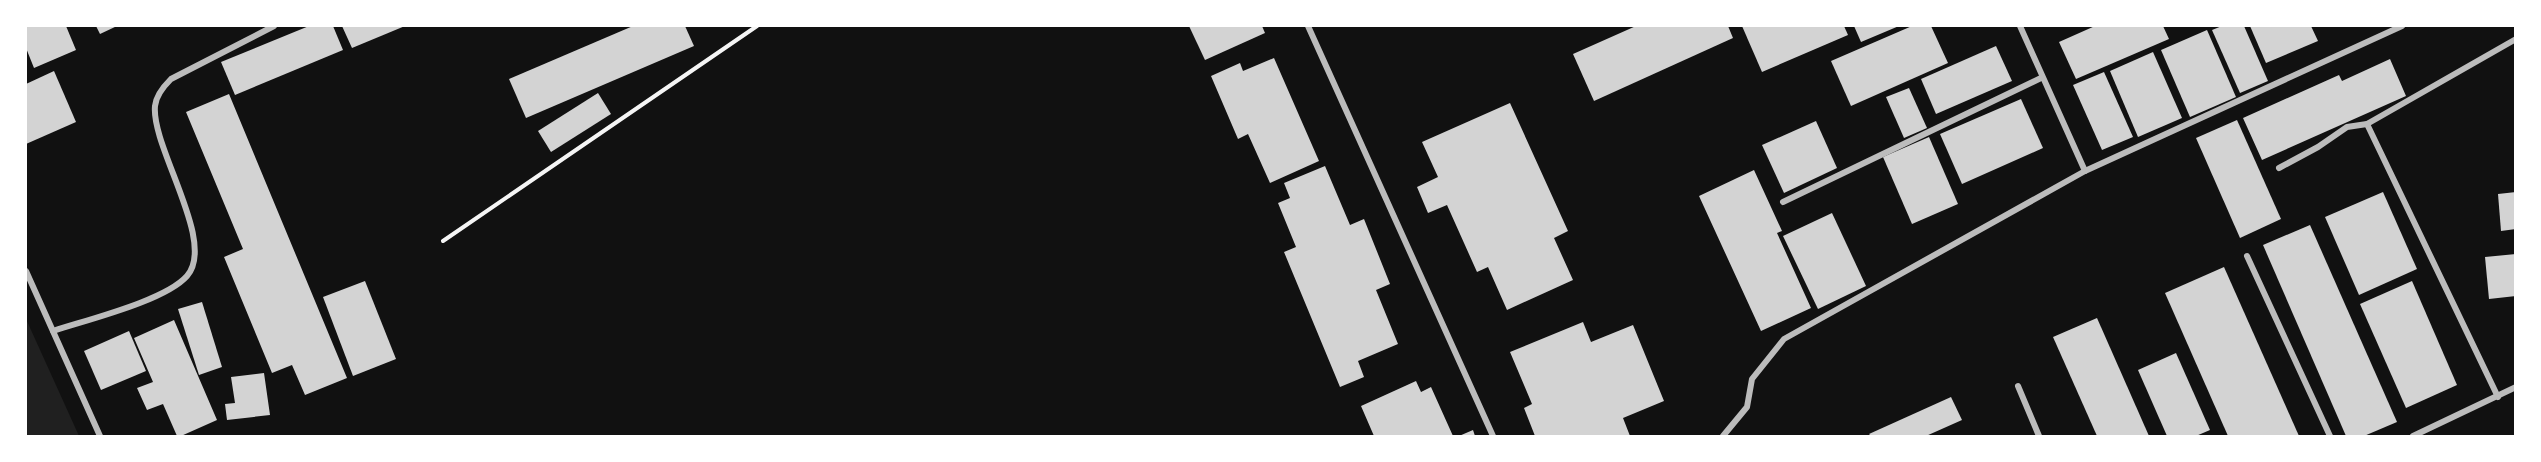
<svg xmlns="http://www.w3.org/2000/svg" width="2541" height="462" font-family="Montserrat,sans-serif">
	<rect width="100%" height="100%" fill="#111"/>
	<polygon fill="#202020" points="26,319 79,436 26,436"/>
	<g fill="#d3d3d3">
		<polygon points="26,26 66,26 76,50 34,68 26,48"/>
		<polygon points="96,26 117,26 100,34"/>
		<polygon points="309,26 333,26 343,50 235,95 221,62"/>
		<polygon points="342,26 405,26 352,48"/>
		<polygon points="633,26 685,26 694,46 526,118 509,79"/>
		<polygon points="1189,26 1262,26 1265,33 1205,60"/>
		<polygon points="1636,26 1728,26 1733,38 1594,101 1573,54"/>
		<polygon points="1742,26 1844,26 1848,35 1762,72"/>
		<polygon points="1854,26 1899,26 1861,42"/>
		<polygon points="1912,26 1931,26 1948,63 1851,106 1831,61"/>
		<polygon points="2095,26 2163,26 2169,39 2076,79 2059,42"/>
		<polygon points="2222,26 2244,26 2268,81 2240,93 2212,30"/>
		<polygon points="2250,26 2311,26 2318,41 2266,63"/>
		<polygon points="2207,30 2236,97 2190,117 2161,50"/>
		<polygon points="1996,46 2012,81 1936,114 1921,79"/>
		<polygon points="2153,52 2182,118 2138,137 2110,71"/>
		<polygon points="1274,58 1319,161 1270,183 1248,134 1238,139 1211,76 1240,63 1243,71"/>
		<polygon points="2390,59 2406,96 2262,160 2243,118 2339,75 2342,81"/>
		<polygon points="54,71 76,122 26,144 26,84"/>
		<polygon points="2104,72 2133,137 2102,150 2073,85"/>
		<polygon points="1909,88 1927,128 1904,138 1886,97"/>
		<polygon points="598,93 611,114 551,152 538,131"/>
		<polygon points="229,94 347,378 305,395 292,365 272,373 224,257 243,249 186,112"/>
		<polygon points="2021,99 2043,148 1962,184 1940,134"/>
		<polygon points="1510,103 1568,231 1554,238 1573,280 1507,310 1488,267 1477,272 1447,205 1428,213 1417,187 1438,177 1422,142"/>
		<polygon points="2237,120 2281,219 2240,238 2196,138"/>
		<polygon points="1816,121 1837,168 1784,193 1762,145"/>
		<polygon points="1929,137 1958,204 1912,224 1883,157"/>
		<polygon points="1325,166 1350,225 1364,219 1390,284 1376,290 1398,344 1358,361 1364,377 1340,387 1284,252 1296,247 1278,203 1290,198 1284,183"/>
		<polygon points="1754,170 1782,231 1777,233 1811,308 1761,331 1699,196"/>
		<polygon points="2383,192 2417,269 2359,295 2325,217"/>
		<polygon points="2516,192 2516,229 2501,231 2498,194"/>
		<polygon points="1832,213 1866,286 1818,309 1783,236"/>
		<polygon points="2310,225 2397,422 2364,436 2346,436 2263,245"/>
		<polygon points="2516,254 2516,296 2489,299 2485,257"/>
		<polygon points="2224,267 2299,436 2228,436 2165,293"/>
		<polygon points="365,281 396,359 353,376 323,297"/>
		<polygon points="2412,281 2457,385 2406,408 2360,304"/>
		<polygon points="202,302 222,367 199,375 178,309"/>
		<polygon points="2097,318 2149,436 2097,436 2053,337"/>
		<polygon points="174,320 217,420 181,436 177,436 163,404 147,410 137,388 153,382 134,338"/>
		<polygon points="1583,322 1591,342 1633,325 1664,401 1623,418 1630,436 1535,436 1524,408 1532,404 1510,352"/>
		<polygon points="129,331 146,371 101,390 84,351"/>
		<polygon points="2176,353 2210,430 2196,436 2167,436 2138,370"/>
		<polygon points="264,373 270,415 227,420 225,404 235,403 231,377"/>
		<polygon points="1416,381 1421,392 1431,387 1453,436 1374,436 1361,406"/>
		<polygon points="1951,397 1962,420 1926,436 1871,436 1869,434"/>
		<polygon points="1473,430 1475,436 1459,436"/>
	</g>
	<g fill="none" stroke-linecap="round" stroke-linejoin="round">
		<polyline stroke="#f5f5f5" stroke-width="4" points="443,241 757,26"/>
		<g stroke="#bcbcbc" stroke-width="6">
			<polyline points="1308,26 1493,436"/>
			<polyline points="2020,26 2085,171"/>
			<polyline points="2367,124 2498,397"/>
			<polyline points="2279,168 2318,147 2347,127 2367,124 2516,39"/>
			<polyline points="1783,202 2041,78"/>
			<polyline points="2247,256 2330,436"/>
			<polyline points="26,271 100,436"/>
			<path d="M 53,331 C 86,320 165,301 187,276 C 217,242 151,147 155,106 C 156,95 164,86 171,79 L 274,26"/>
			<polyline points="2018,386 2039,436"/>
			<polyline points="1723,436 1747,407 1752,379 1784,339 2085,171 2402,26"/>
			<polyline points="2413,436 2516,387"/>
		</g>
	</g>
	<rect width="2541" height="462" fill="none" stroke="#ffffff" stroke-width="54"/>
</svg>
